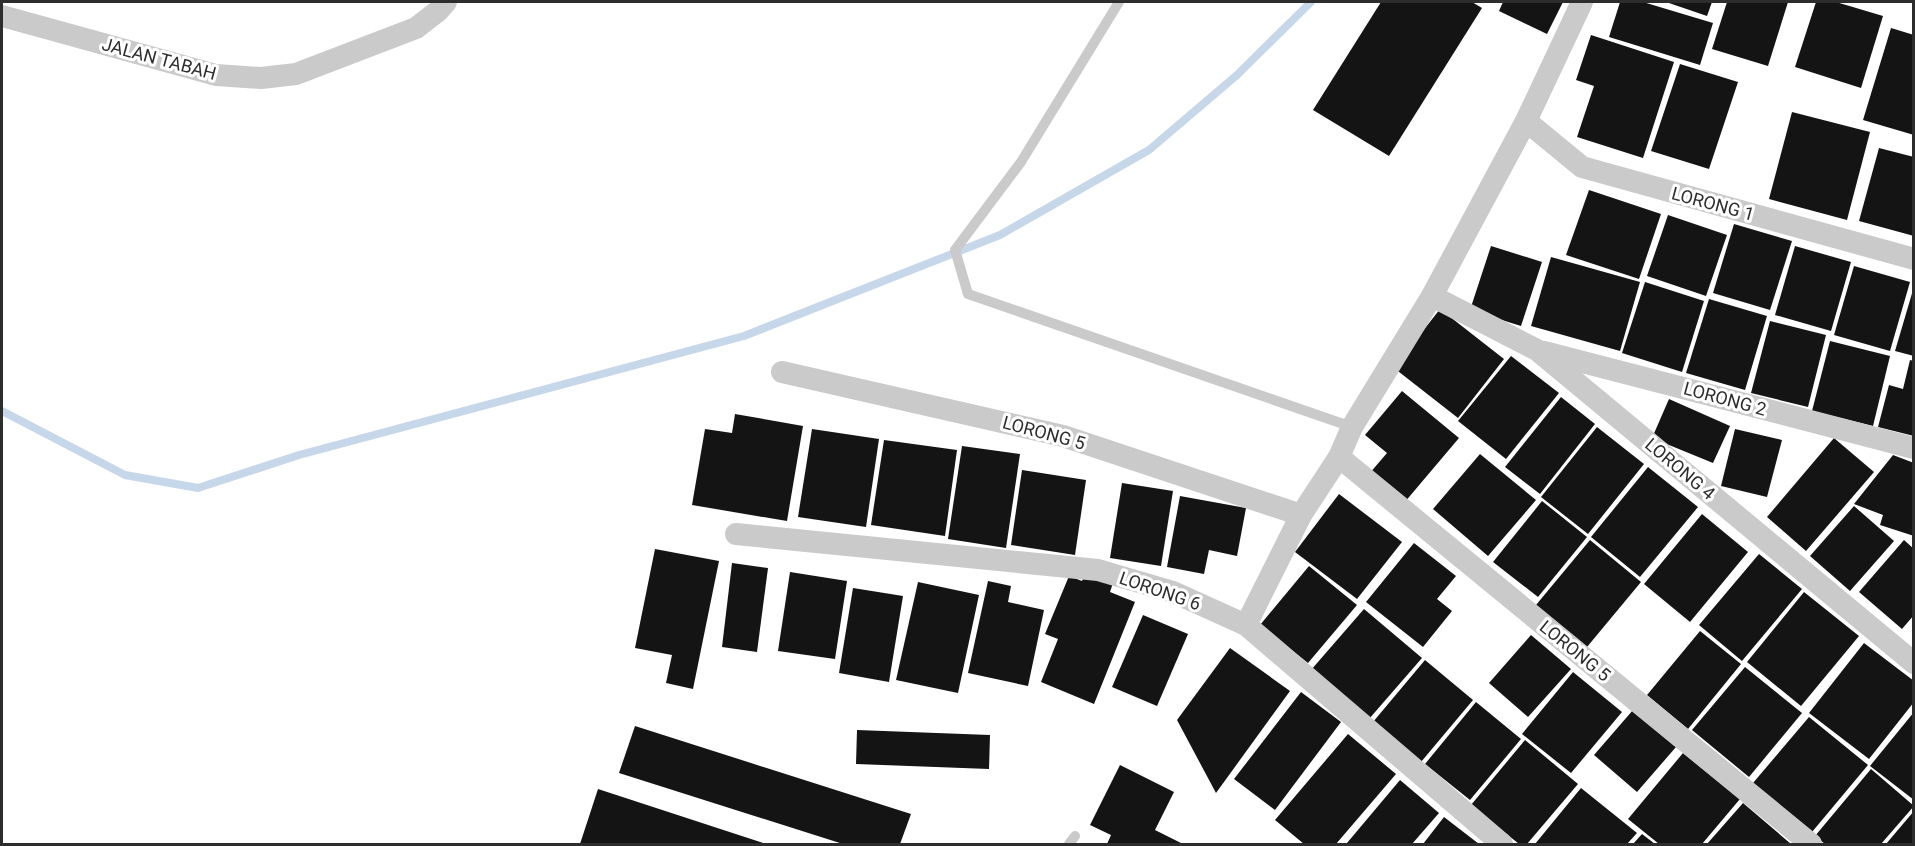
<svg xmlns="http://www.w3.org/2000/svg" width="1915" height="846" font-family="Roboto,sans-serif">
	<rect width="100%" height="100%" fill="#fff"/>
	<g fill="none" stroke-linecap="round" stroke-linejoin="round">
		<polyline stroke="#c7d7ea" stroke-width="8" points="2,411 125,475 198,488 299,455 744,336 1000,235 1149,150 1237,75 1311,2"/>
	</g>
	<g fill="#141414">
		<polygon points="1381,2 1472,2 1482,8 1389,156 1313,110"/>
		<polygon points="1503,2 1563,2 1547,34 1499,11"/>
		<polygon points="1620,2 1643,2 1713,23 1700,65 1609,37"/>
		<polygon points="1666,2 1712,2 1707,16"/>
		<polygon points="1727,2 1788,2 1768,66 1712,49"/>
		<polygon points="1816,2 1836,2 1883,16 1861,88 1795,67"/>
		<polygon points="1891,28 1914,35 1914,135 1863,120"/>
		<polygon points="1591,35 1674,62 1643,158 1577,137 1594,86 1576,80"/>
		<polygon points="1680,64 1738,82 1709,169 1651,151"/>
		<polygon points="1792,112 1870,132 1847,220 1769,199"/>
		<polygon points="1879,148 1914,157 1914,236 1859,221"/>
		<polygon points="1589,190 1661,214 1639,279 1566,255"/>
		<polygon points="1668,215 1727,235 1706,296 1647,276"/>
		<polygon points="1734,224 1792,241 1770,310 1713,293"/>
		<polygon points="1491,246 1542,262 1521,326 1470,310"/>
		<polygon points="1795,246 1851,262 1831,331 1775,315"/>
		<polygon points="1551,257 1640,282 1620,351 1531,326"/>
		<polygon points="1854,266 1910,282 1890,351 1834,335"/>
		<polygon points="1645,282 1704,301 1682,372 1622,353"/>
		<polygon points="1913,290 1914,290 1914,356 1895,351"/>
		<polygon points="1709,299 1767,316 1745,390 1686,373"/>
		<polygon points="1440,309 1504,359 1458,418 1394,368"/>
		<polygon points="1770,321 1826,335 1808,407 1751,393"/>
		<polygon points="1830,341 1890,356 1873,426 1812,411"/>
		<polygon points="1511,356 1559,393 1506,459 1458,421"/>
		<polygon points="1910,360 1914,361 1914,436 1878,427 1889,385 1903,389"/>
		<polygon points="1402,391 1459,438 1404,503 1369,474 1387,453 1365,435"/>
		<polygon points="1561,397 1595,424 1540,494 1505,467"/>
		<polygon points="1669,399 1730,426 1713,463 1652,438"/>
		<polygon points="735,414 803,426 787,521 692,505 705,429 732,433"/>
		<polygon points="1597,427 1644,464 1588,534 1541,497"/>
		<polygon points="812,429 879,439 866,527 798,517"/>
		<polygon points="1735,429 1782,440 1767,497 1721,486"/>
		<polygon points="1834,438 1874,472 1806,551 1767,517"/>
		<polygon points="884,440 957,450 945,536 871,525"/>
		<polygon points="962,446 1020,454 1006,548 948,539"/>
		<polygon points="1480,454 1536,500 1488,556 1433,509"/>
		<polygon points="1893,455 1914,463 1914,536 1880,525 1883,515 1854,504"/>
		<polygon points="1648,467 1698,507 1640,577 1591,537"/>
		<polygon points="1022,470 1086,480 1075,555 1011,545"/>
		<polygon points="1122,483 1173,491 1161,566 1110,558"/>
		<polygon points="1339,494 1402,542 1357,599 1295,552"/>
		<polygon points="1180,496 1246,508 1237,556 1209,550 1204,574 1167,567"/>
		<polygon points="1542,501 1587,537 1538,597 1493,562"/>
		<polygon points="1854,506 1894,541 1850,591 1810,556"/>
		<polygon points="1702,514 1748,552 1690,622 1644,584"/>
		<polygon points="1590,540 1641,582 1587,647 1536,605"/>
		<polygon points="1904,540 1914,549 1914,615 1902,629 1859,592"/>
		<polygon points="1414,543 1456,576 1437,599 1452,611 1423,647 1366,602"/>
		<polygon points="655,549 719,561 693,689 666,683 672,655 635,648"/>
		<polygon points="1759,554 1802,589 1742,661 1699,625"/>
		<polygon points="732,563 768,568 757,652 722,647"/>
		<polygon points="1309,566 1357,605 1308,663 1260,625"/>
		<polygon points="790,572 847,581 835,659 778,651"/>
		<polygon points="1086,572 1113,583 1110,592 1135,602 1094,704 1041,682 1058,639 1045,634 1069,576 1082,581"/>
		<polygon points="988,581 1011,586 1008,602 1044,610 1028,686 968,673"/>
		<polygon points="918,582 979,595 958,693 896,680"/>
		<polygon points="853,588 903,596 889,682 839,673"/>
		<polygon points="1804,592 1859,636 1801,706 1747,662"/>
		<polygon points="1364,609 1422,658 1369,719 1311,670"/>
		<polygon points="1143,615 1188,634 1157,706 1112,687"/>
		<polygon points="1700,631 1741,664 1688,729 1647,695"/>
		<polygon points="1531,635 1571,669 1528,717 1489,683"/>
		<polygon points="1864,643 1914,681 1914,702 1869,759 1809,713"/>
		<polygon points="1230,648 1290,691 1216,793 1177,720"/>
		<polygon points="1425,660 1473,700 1421,762 1373,722"/>
		<polygon points="1745,667 1802,713 1749,777 1692,730"/>
		<polygon points="1573,672 1622,712 1571,773 1522,734"/>
		<polygon points="1301,692 1341,722 1275,810 1234,779"/>
		<polygon points="1476,702 1521,739 1470,800 1425,764"/>
		<polygon points="1633,710 1676,747 1637,792 1594,755"/>
		<polygon points="1914,712 1914,800 1870,766"/>
		<polygon points="1809,717 1868,765 1812,832 1753,783"/>
		<polygon points="635,726 911,814 900,844 843,844 619,773"/>
		<polygon points="857,730 990,735 989,769 856,764"/>
		<polygon points="1348,734 1396,774 1336,844 1304,844 1275,820"/>
		<polygon points="1525,740 1578,784 1527,844 1519,844 1471,805"/>
		<polygon points="1683,753 1740,799 1702,844 1659,844 1628,819"/>
		<polygon points="1120,765 1174,792 1155,830 1183,844 1107,844 1111,835 1090,825"/>
		<polygon points="1871,769 1914,806 1881,844 1825,844 1815,836"/>
		<polygon points="1400,780 1439,813 1412,844 1349,844 1347,843"/>
		<polygon points="1581,788 1637,833 1627,844 1535,844"/>
		<polygon points="598,789 766,844 580,844"/>
		<polygon points="1743,803 1791,844 1707,844"/>
		<polygon points="1914,811 1914,844 1886,844"/>
		<polygon points="1444,817 1479,844 1423,844"/>
		<polygon points="1642,834 1655,844 1633,844"/>
	</g>
	<g fill="none" stroke-linecap="round" stroke-linejoin="round">
		<g stroke="#cacaca" stroke-width="10">
			<polyline points="1119,2 1021,162 955,250 968,294 1352,427"/>
			<polyline points="1069,844 1075,836"/>
		</g>
		<g stroke="#cacaca" stroke-width="22">
			<polyline points="2,16 216,75 261,78 296,74 416,28 438,11 446,2"/>
			<polyline points="1526,121 1582,167 1914,259"/>
			<polyline points="1432,296 1537,350 1914,663"/>
			<polyline points="1544,352 1914,448"/>
			<polyline points="782,372 1063,436 1301,515"/>
			<polyline points="1339,457 1811,844"/>
			<polyline points="736,534 1098,570 1173,592 1246,625 1502,844"/>
			<polyline points="1246,625 1301,515 1339,457 1352,427 1432,296 1526,121 1582,2"/>
		</g>
	</g>
	<g text-anchor="middle" stroke-width="6" stroke-linejoin="round" paint-order="stroke">
		<g font-size="18" fill="#2d2d2d" stroke="#fff">
			<text transform="translate(159 59) rotate(15)" y="6">JALAN TABAH</text>
			<text transform="translate(1713 204) rotate(15)" y="6">LORONG 1</text>
			<text transform="translate(1725 399) rotate(15)" y="6">LORONG 2</text>
			<text transform="translate(1044 433) rotate(15)" y="6">LORONG 5</text>
			<text transform="translate(1680 469) rotate(40)" y="6">LORONG 4</text>
			<text transform="translate(1160 591) rotate(19)" y="6">LORONG 6</text>
			<text transform="translate(1575 651) rotate(39)" y="6">LORONG 5</text>
		</g>
	</g>
	<rect width="1915" height="846" fill="none" stroke="#2d2d2d" stroke-width="6"/>
</svg>
